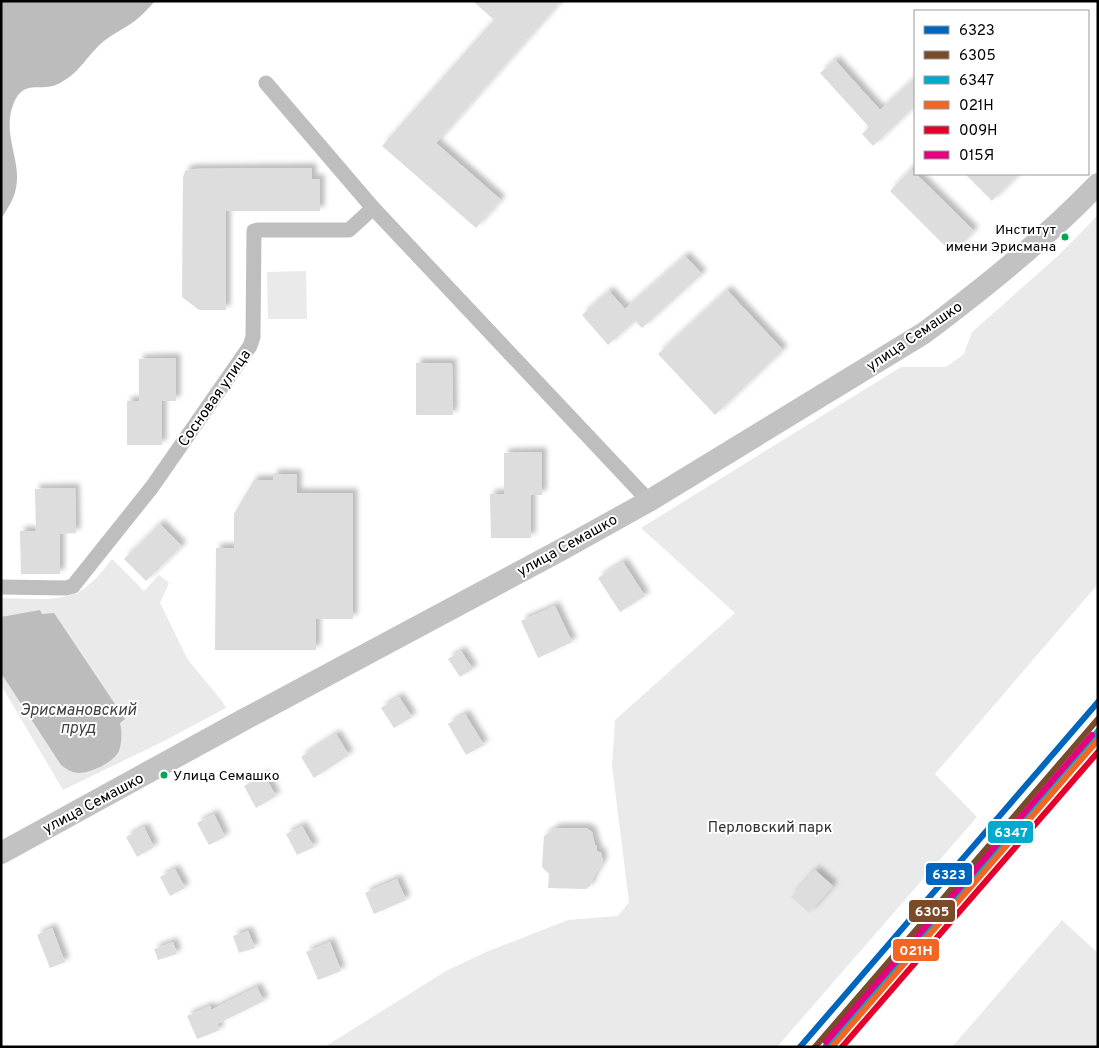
<svg xmlns="http://www.w3.org/2000/svg" width="1099" height="1048" font-family="Overpass,sans-serif">
	<defs>
		<filter id="shadow"><feDropShadow dx="4.5" dy="-4.5" stdDeviation="2.5" flood-color="#0004"/></filter>
	</defs>
	<rect width="100%" height="100%" fill="#fff"/>
	<g fill="#eaeaea">
		<polygon points="1098,215 1098,584 935,774 977,817 777,1047 326,1046 446,971 486,952 568,920 618,916 629,902 612,766 615,720 735,613 641,528 901,367 946,367 964,354 972,332 1059,255"/>
		<polygon points="306,271 307,319 268,319 267,272"/>
		<path d="M 112,559 L 144,591 L 159,575 L 169,583 L 160,603 L 188,660 L 222,701 L 226,708 L 162,742 L 63,790 L 1,685 L 1,598 C 27,598 63,604 85,588 C 96,580 104,569 112,559 Z"/>
		<polygon points="1062,920 1098,953 1098,1047 952,1047"/>
	</g>
	<g fill="#bcbcbc">
		<path d="M 1,1 L 155,1 C 149,8 142,15 136,20 C 126,28 114,33 104,41 C 87,55 81,72 60,83 C 41,94 24,76 13,105 C 2,134 22,162 16,188 C 14,200 7,209 1,219 Z"/>
		<path d="M 40,610 L 42,614 L 54,613 L 125,719 L 120,723 C 122,732 122,742 119,751 C 113,763 91,773 78,773 C 71,772 66,769 61,765 L 1,673 L 1,617 Z"/>
	</g>
	<g fill="#ddd" filter="url(#shadow)">
		<polygon points="473,1 561,1 436,143 501,200 476,228 382,146 494,20"/>
		<polygon points="835,60 880,110 915,78 915,106 873,146 862,134 869,127 820,73"/>
		<polygon points="312,168 312,179 320,179 320,211 226,211 226,310 199,310 182,297 183,178 185,171 191,169"/>
		<polygon points="911,169 974,231 952,253 890,191"/>
		<polygon points="965,174 1019,174 992,201"/>
		<polygon points="685,256 702,274 642,328 635,321 608,345 582,315 609,291 625,309"/>
		<polygon points="727,290 783,350 715,415 658,354"/>
		<polygon points="176,358 176,401 162,401 162,445 127,445 127,401 139,401 139,359"/>
		<polygon points="416,363 452,363 453,415 416,415"/>
		<polygon points="542,452 542,495 531,495 531,538 491,538 490,494 504,494 504,453"/>
		<polygon points="273,474 297,474 297,493 353,493 353,619 316,619 316,650 215,650 216,548 234,548 234,514 254,480 273,480"/>
		<polygon points="75,488 76,533 60,534 60,574 21,574 20,531 36,531 35,489"/>
		<polygon points="160,524 182,546 146,581 124,559"/>
		<polygon points="623,562 645,596 620,612 598,578"/>
		<polygon points="555,606 572,642 538,658 521,621"/>
		<polygon points="461,651 473,669 460,677 448,659"/>
		<polygon points="399,697 412,717 394,728 381,708"/>
		<polygon points="465,714 484,745 466,755 448,724"/>
		<polygon points="336,734 349,755 314,778 301,757"/>
		<polygon points="264,775 276,796 256,808 244,786"/>
		<polygon points="214,814 225,837 209,845 197,823"/>
		<polygon points="302,826 314,847 297,855 286,834"/>
		<polygon points="144,827 154,847 137,857 126,837"/>
		<polygon points="556,828 586,828 592,832 595,845 597,846 597,851 601,853 603,862 595,874 590,886 586,889 548,888 549,874 542,867 544,836"/>
		<polygon points="175,869 185,888 170,896 160,877"/>
		<polygon points="815,870 833,886 809,913 791,897"/>
		<polygon points="397,879 406,900 374,914 365,893"/>
		<polygon points="52,928 65,962 50,968 37,935"/>
		<polygon points="248,931 255,948 239,953 233,936"/>
		<polygon points="173,942 177,954 158,960 154,949"/>
		<polygon points="330,942 341,971 318,980 306,952"/>
		<polygon points="257,987 264,1001 217,1024 220,1030 197,1039 187,1016 210,1006 211,1010"/>
	</g>
	<g fill="none" stroke-linecap="round" stroke-linejoin="round">
		<g stroke="#bebebe" stroke-width="15">
			<polyline points="266,83 373,208 649,501"/>
			<polyline points="1,587 66,588 73,586 152,487 250,346 253,337 254,231 258,230 349,230 373,208"/>
		</g>
		<path stroke="#c2c2c2" stroke-width="22" d="M 1,853 L 245,719 L 559,551 L 649,501 L 924,333 C 985,287 1045,239 1098,184"/>
		<defs>
			<polyline id="rail-1" points="800,1047 1098,702"/>
			<polyline id="rail-2" points="815,1047 1098,719"/>
			<polyline id="rail-3" points="825,1047 1098,731"/>
			<polyline id="rail-4" points="832,1047 1098,740"/>
			<polyline id="rail-5" points="842,1047 1098,752"/>
			<polyline id="rail-6" points="826,1042 1092,735"/>
		</defs>
		<use href="#rail-1" stroke="#fff" stroke-width="10"/>
		<use href="#rail-2" stroke="#fff" stroke-width="10"/>
		<use href="#rail-3" stroke="#fff" stroke-width="10"/>
		<use href="#rail-4" stroke="#fff" stroke-width="10"/>
		<use href="#rail-5" stroke="#fff" stroke-width="10"/>
		<use href="#rail-6" stroke="#fff" stroke-width="10"/>
		<use href="#rail-1" stroke="#0065bd" stroke-width="6"/>
		<use href="#rail-2" stroke="#7a4b2a" stroke-width="6"/>
		<use href="#rail-3" stroke="#00a9ce" stroke-width="6"/>
		<use href="#rail-4" stroke="#f26522" stroke-width="6"/>
		<use href="#rail-5" stroke="#e4002b" stroke-width="6"/>
		<use href="#rail-6" stroke="#e5007d" stroke-width="6"/>
	</g>
	<g fill="#00a651" stroke="#fff" stroke-width="2">
		<circle cx="1065" cy="237" r="4.5"/>
		<circle cx="164" cy="775" r="4.5"/>
	</g>
	<g text-anchor="middle" stroke-width="4" stroke-linejoin="round" paint-order="stroke">
		<g font-size="14" fill="#000" stroke="#fff" text-anchor="end">
			<text x="1056" y="234">Институт<tspan x="1056" dy="17">имени Эрисмана</tspan></text>
			<text x="173" y="780" text-anchor="start">Улица Семашко</text>
		</g>
		<g font-size="15" fill="#000" stroke="#fff">
			<text transform="translate(914 336) rotate(-34)" y="5">улица Семашко</text>
			<text transform="translate(214 398) rotate(-55)" y="5">Сосновая улица</text>
			<text transform="translate(567 545) rotate(-29)" y="5">улица Семашко</text>
			<text transform="translate(93 803) rotate(-28)" y="5">улица Семашко</text>
		</g>
		<g font-size="15" fill="#303030" stroke="#fff">
			<text x="770" y="832">Перловский парк</text>
		</g>
		<g font-size="16" font-style="italic" fill="#414141" stroke="#fff">
			<text x="78" y="715">Эрисмановский<tspan x="78" dy="18">пруд</tspan></text>
		</g>
	</g>
	<g stroke="#fff" stroke-width="2">
		<rect x="987" y="820" width="47" height="24" rx="5" fill="#00a9ce"/>
		<rect x="925" y="862" width="48" height="24" rx="5" fill="#0065bd"/>
		<rect x="908" y="899" width="48" height="24" rx="5" fill="#7a4b2a"/>
		<rect x="892" y="938" width="48" height="24" rx="5" fill="#f26522"/>
	</g>
	<g font-size="14" text-anchor="middle" font-weight="bold" fill="#fff">
		<text x="1011" y="837">6347</text>
		<text x="949" y="879">6323</text>
		<text x="932" y="916">6305</text>
		<text x="916" y="955">021Н</text>
	</g>
	<rect width="1099" height="1048" fill="none" stroke="#000000" stroke-width="5"/>
	<rect x="914" y="10" width="175" height="165" fill="#ffffff" stroke="#999999"/>
	<rect x="924" y="26" width="25" height="8" fill="#0065bd" stroke="#999999"/>
	<text x="959" y="35" font-size="15" fill="#000000">6323</text>
	<rect x="924" y="51" width="25" height="8" fill="#7a4b2a" stroke="#999999"/>
	<text x="959" y="60" font-size="15" fill="#000000">6305</text>
	<rect x="924" y="76" width="25" height="8" fill="#00a9ce" stroke="#999999"/>
	<text x="959" y="85" font-size="15" fill="#000000">6347</text>
	<rect x="924" y="101" width="25" height="8" fill="#f26522" stroke="#999999"/>
	<text x="959" y="110" font-size="15" fill="#000000">021Н</text>
	<rect x="924" y="126" width="25" height="8" fill="#e4002b" stroke="#999999"/>
	<text x="959" y="135" font-size="15" fill="#000000">009Н</text>
	<rect x="924" y="151" width="25" height="8" fill="#e5007d" stroke="#999999"/>
	<text x="959" y="160" font-size="15" fill="#000000">015Я</text>
</svg>
